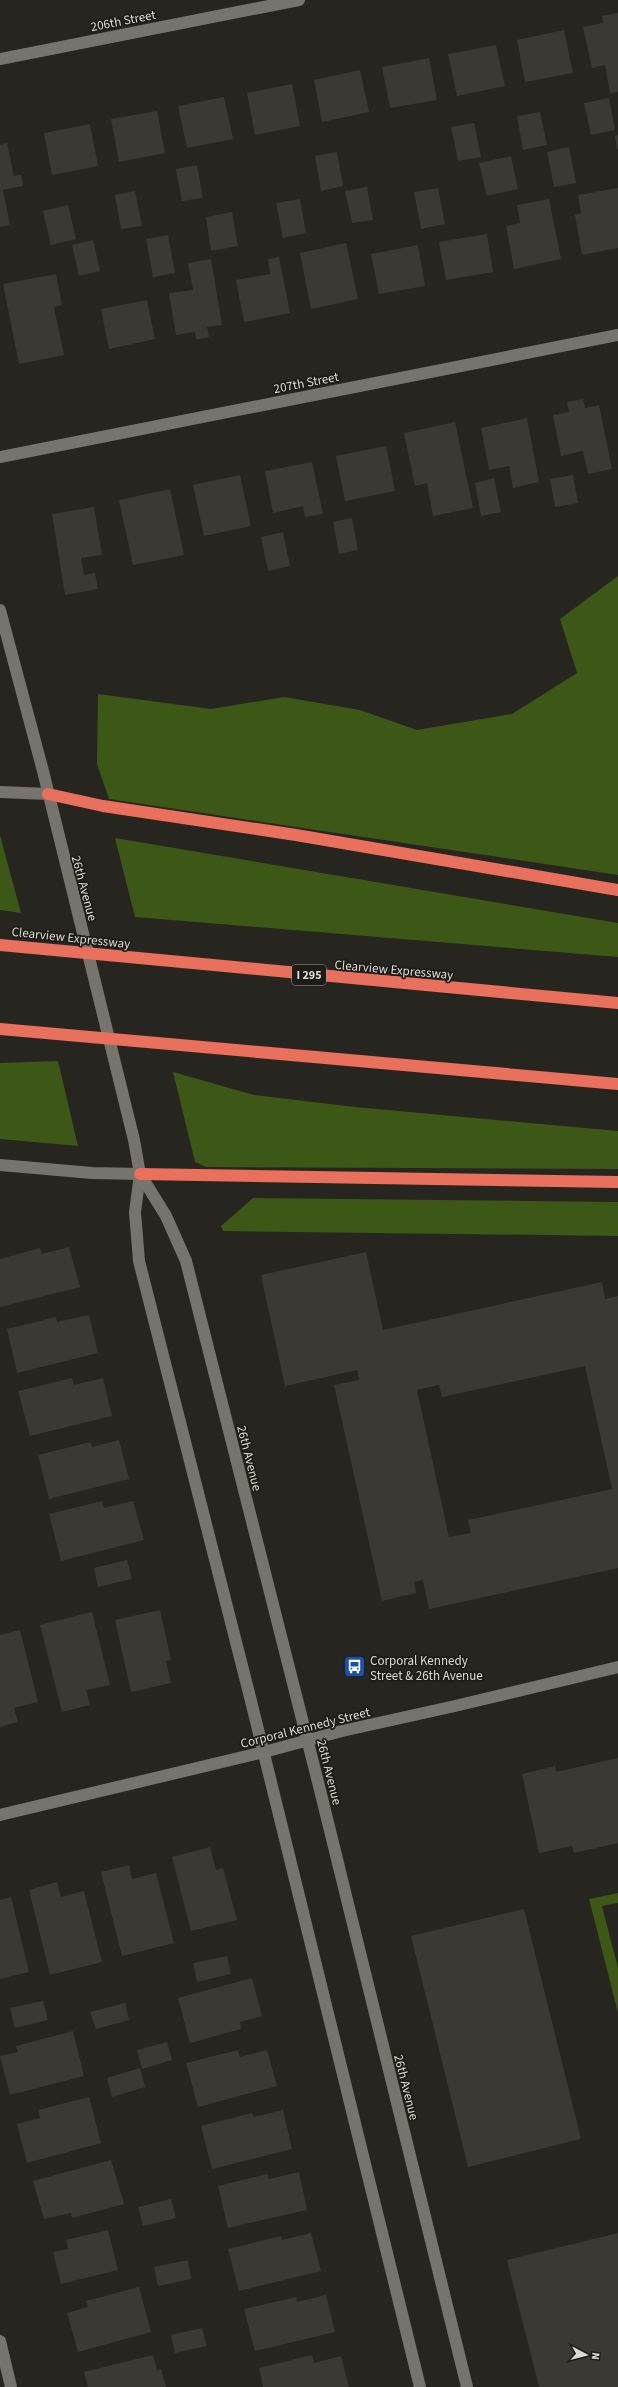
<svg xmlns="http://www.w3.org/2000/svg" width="618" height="2387" font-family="'Source Sans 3',sans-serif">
	<rect width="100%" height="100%" fill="#272520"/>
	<g fill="#3c5716">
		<polygon points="618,576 618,875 109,799 97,764 98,694 211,709 284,697 360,710 417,730 512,714 577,673 560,619"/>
		<polygon points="0,835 21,913 0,910"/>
		<polygon points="115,838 618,923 618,957 135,917"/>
		<polygon points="58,1061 78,1146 0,1139 0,1063"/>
		<polygon points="173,1072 254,1095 355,1107 618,1131 618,1169 206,1167 195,1162"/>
		<polygon points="253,1198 618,1202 618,1236 223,1231 221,1226"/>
		<polygon points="618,1893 618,1903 602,1906 618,1968 618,2013 589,1899"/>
	</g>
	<g fill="#3b3934" fill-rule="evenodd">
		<polygon points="618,13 618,92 610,93 605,65 592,68 583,27 603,23 602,16"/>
		<polygon points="564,30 573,73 525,82 517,40"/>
		<polygon points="496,45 505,86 457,96 448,54"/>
		<polygon points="429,58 437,100 390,108 382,67"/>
		<polygon points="360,70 369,112 322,122 314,80"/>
		<polygon points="292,84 300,126 255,135 247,93"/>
		<polygon points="224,97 233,139 187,148 178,106"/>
		<polygon points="609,98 615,130 591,135 584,103"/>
		<polygon points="157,111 165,153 119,162 111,119"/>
		<polygon points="540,112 547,145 523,150 517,116"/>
		<polygon points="474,123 481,157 458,161 451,127"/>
		<polygon points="90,124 98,166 52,175 44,133"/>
		<polygon points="618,135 618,149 617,149 615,136"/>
		<polygon points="7,143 14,176 21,175 23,186 3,190 10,225 0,227 0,145"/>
		<polygon points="569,147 576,183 554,187 547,152"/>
		<polygon points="337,152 343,186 321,191 315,156"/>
		<polygon points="511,156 518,189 487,196 479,163"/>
		<polygon points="197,165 203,198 182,201 176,169"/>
		<polygon points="367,187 373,220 352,223 345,191"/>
		<polygon points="438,188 445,224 421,229 414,192"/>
		<polygon points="618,188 618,248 582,255 575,215 581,213 578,195"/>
		<polygon points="135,191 142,226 121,229 115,195"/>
		<polygon points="300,199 306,233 283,238 276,203"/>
		<polygon points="549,199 561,259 514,269 506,226 520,223 517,205"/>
		<polygon points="68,205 76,239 51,245 43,211"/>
		<polygon points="232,212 238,246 211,251 206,217"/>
		<polygon points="487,234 493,272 446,280 439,242"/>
		<polygon points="168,235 175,273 153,277 146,239"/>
		<polygon points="93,240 100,271 79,276 72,245"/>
		<polygon points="346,243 358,299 311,309 300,253"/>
		<polygon points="418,245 425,286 379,294 371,254"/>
		<polygon points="279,257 290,313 244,322 236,280 270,274 268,259"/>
		<polygon points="211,259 222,325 207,327 209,337 196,340 195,332 176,335 169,293 193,290 188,263"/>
		<polygon points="56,274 62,305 54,307 64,355 19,364 3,284"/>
		<polygon points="147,300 155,339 109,349 101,309"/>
		<polygon points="583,399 585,408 599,405 612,469 588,474 583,451 561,456 553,415 569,412 567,402"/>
		<polygon points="527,418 539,482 513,488 509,466 489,470 481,428"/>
		<polygon points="455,422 473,508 433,516 427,483 415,486 404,433"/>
		<polygon points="386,446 395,491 345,501 336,456"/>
		<polygon points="312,462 323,514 305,517 303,506 273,513 265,471"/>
		<polygon points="240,475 251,526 204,536 193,485"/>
		<polygon points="573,475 578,503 555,507 550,479"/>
		<polygon points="494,478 501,512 481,516 475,483"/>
		<polygon points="170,489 184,555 133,565 119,500"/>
		<polygon points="94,507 102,555 81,558 84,575 95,573 98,589 65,595 52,514"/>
		<polygon points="352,518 358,550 339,554 333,522"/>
		<polygon points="283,532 290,566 268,571 261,537"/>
		<polygon points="69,1247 80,1287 0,1307 0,1259 40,1248 42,1254"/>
		<path d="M 366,1252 L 383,1330 L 602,1282 L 605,1299 L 618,1296 L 618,1568 L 429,1609 L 423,1580 L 414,1582 L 416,1593 L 382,1601 L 334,1385 L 359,1380 L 357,1370 L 285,1386 L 261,1275 ZM 585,1366 L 612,1489 L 468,1520 L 471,1533 L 449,1537 L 417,1390 L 439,1385 L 442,1397 Z"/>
		<polygon points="89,1315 98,1353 17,1373 7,1329 56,1317 57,1322"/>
		<polygon points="72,1378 74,1385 103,1378 112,1416 30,1436 18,1391"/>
		<polygon points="119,1440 129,1479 49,1499 38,1455 90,1442 92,1447"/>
		<polygon points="102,1501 104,1508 133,1501 144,1540 61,1561 49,1514"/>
		<polygon points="127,1560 132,1579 98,1587 94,1568"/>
		<polygon points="160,1610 171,1660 166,1661 171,1683 131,1692 115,1620"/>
		<polygon points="92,1612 110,1685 86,1690 90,1705 62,1712 40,1625"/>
		<polygon points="20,1630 38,1702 14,1708 18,1722 0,1727 0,1635"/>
		<polygon points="618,1758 618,1843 574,1853 572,1846 539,1853 522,1774 555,1766 556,1772"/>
		<polygon points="210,1847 216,1870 223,1868 237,1920 191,1931 172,1857"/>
		<polygon points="129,1865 132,1879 156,1873 174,1943 122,1956 101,1872"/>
		<polygon points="57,1882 61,1897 84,1891 102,1962 50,1975 29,1890"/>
		<polygon points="11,1897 29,1972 0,1979 0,1900"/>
		<polygon points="524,1909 581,2139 468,2167 411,1936"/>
		<polygon points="227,1956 231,1974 197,1982 193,1963"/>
		<polygon points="252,1978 262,2016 240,2022 241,2029 190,2043 178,1998"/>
		<polygon points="43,2001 48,2020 15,2028 10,2008"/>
		<polygon points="125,2003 129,2020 96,2029 90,2012"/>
		<polygon points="73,2031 84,2076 10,2095 0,2056 18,2052 16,2046"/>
		<polygon points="167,2042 172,2060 142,2069 137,2050"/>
		<polygon points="238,2050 240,2057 267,2050 277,2086 198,2107 186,2063"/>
		<polygon points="140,2068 145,2087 112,2097 107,2078"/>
		<polygon points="89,2097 101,2143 27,2163 17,2124 40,2118 38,2110"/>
		<polygon points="283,2110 292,2149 212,2169 201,2126 252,2113 254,2117"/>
		<polygon points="111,2160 124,2204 72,2218 71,2213 44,2219 33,2181"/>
		<polygon points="299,2172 307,2210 228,2228 218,2186 267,2174 269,2179"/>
		<polygon points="171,2199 176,2218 143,2226 138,2207"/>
		<polygon points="108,2230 118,2270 61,2284 53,2252 68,2249 66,2240"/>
		<polygon points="311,2233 321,2271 239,2291 228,2249 281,2236 282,2240"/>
		<polygon points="618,2233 618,2387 539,2387 507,2260"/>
		<polygon points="188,2260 191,2279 158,2286 154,2267"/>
		<polygon points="139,2287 151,2332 78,2352 67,2313 88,2307 86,2301"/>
		<polygon points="326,2295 335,2332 255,2351 244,2309 296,2297 297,2302"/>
		<polygon points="202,2328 207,2346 175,2353 171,2335"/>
		<polygon points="153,2355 157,2370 161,2369 166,2387 88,2387 84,2372"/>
		<polygon points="312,2355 314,2363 341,2356 349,2387 263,2387 259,2368"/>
	</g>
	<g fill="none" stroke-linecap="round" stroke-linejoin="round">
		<g stroke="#77746e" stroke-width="12">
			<polyline points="0,59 299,0"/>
			<polyline points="0,457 618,335"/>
			<polyline points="0,610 43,771 134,1140 140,1174 135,1212 139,1261 250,1697 420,2387"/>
			<polyline points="0,792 48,794"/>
			<polyline points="0,1165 92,1173 140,1174"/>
			<polyline points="140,1174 166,1216 186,1261 319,1786 467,2387"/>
			<polyline points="0,1815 264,1752 342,1731 455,1706 618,1667"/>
			<polyline points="0,2341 11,2387"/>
		</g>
		<g stroke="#e9705c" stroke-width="12">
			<polyline points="48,794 103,806 296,835 618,890"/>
			<polyline points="0,945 618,1003"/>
			<polyline points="0,1029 618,1084"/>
			<polyline points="140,1174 618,1182"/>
		</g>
	</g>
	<defs>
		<symbol id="bus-square" viewBox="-11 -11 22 22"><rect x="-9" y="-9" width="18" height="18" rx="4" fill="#1a4fb4" stroke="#1e1c17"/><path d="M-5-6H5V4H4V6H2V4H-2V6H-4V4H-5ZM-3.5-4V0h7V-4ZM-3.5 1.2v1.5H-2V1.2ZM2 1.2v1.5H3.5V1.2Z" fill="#fff"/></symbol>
	</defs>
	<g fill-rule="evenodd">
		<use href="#bus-square" x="342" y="1654" width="25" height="25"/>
	</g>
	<g text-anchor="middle" stroke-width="3.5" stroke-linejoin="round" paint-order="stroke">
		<rect fill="#1e1c17" stroke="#a3a19d" stroke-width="1" x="292" y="965" width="34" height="20" rx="3"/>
		<g font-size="12" font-weight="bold" fill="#dcdad7">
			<text x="309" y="979">I 295</text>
		</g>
		<g font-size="13" fill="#dcdad7" stroke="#1e1c17">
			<text transform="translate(123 20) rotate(-11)" y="5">206th Street</text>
			<text transform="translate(306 382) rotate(-11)" y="5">207th Street</text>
			<text transform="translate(85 888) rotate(75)" y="5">26th Avenue</text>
			<text transform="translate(71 937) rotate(6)" y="5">Clearview Expressway</text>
			<text transform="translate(394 969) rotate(5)" y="5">Clearview Expressway</text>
			<text transform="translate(250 1458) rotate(76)" y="5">26th Avenue</text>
			<text transform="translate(305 1727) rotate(-14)" y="5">Corporal Kennedy Street</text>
			<text transform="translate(330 1772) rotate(76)" y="5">26th Avenue</text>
			<text transform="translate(407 2087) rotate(76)" y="5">26th Avenue</text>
		</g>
		<g font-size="13" fill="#dcdad7" stroke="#1e1c17" text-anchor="start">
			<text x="370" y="1665">Corporal Kennedy<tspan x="370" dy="15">Street &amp; 26th Avenue</tspan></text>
		</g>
	</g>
	<g transform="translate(586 2355) rotate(97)" stroke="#1e1c17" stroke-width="3" paint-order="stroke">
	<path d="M0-3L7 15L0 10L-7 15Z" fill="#dcdad7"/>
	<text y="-6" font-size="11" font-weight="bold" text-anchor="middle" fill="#dcdad7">N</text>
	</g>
</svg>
